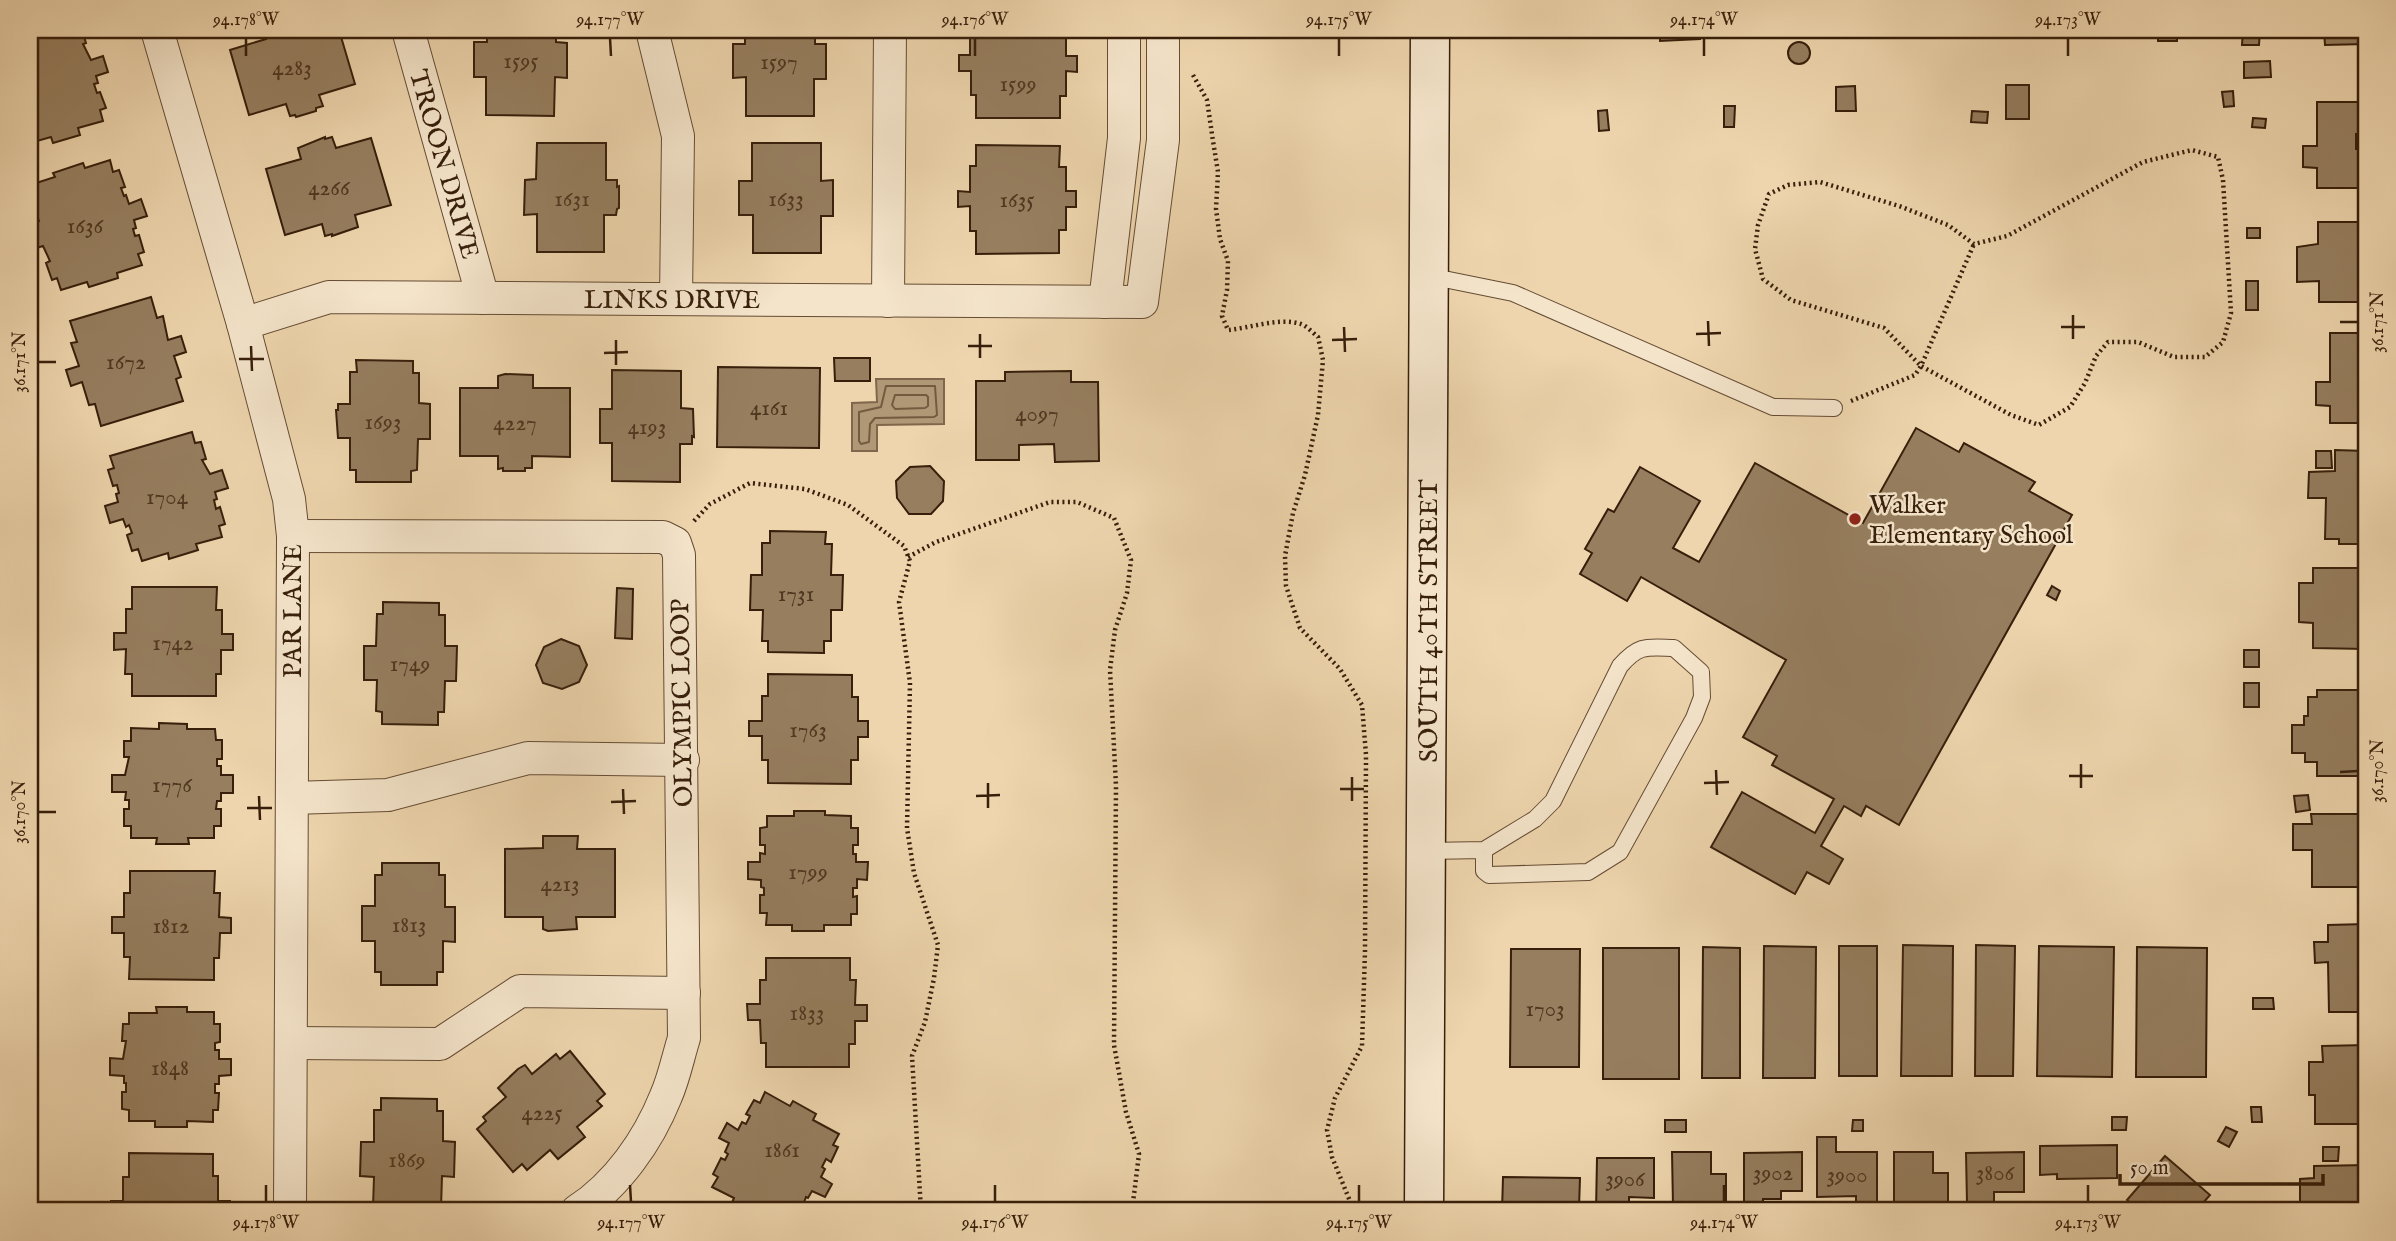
<svg xmlns="http://www.w3.org/2000/svg" width="2396" height="1241" font-family="'IM FELL English',serif">
	<rect width="100%" height="100%" fill="#eed5ad"/>
	<filter id="stains"><feTurbulence type="fractalNoise" baseFrequency=".00286" numOctaves="4"/><feColorMatrix values="0 0 0 0 .2 0 0 0 0 .09 0 0 0 0 .02 0 0 0 .5 -.17"/></filter>
	<radialGradient id="worn" r=".72"><stop offset=".6" stop-color="#630" stop-opacity="0"/><stop offset="1" stop-color="#630" stop-opacity=".3"/></radialGradient>
	<polygon fill="#b09776" stroke="#80674b" stroke-width="2" points="876,379 944,379 944,424 877,425 877,451 852,451 852,403 877,402"/>
	<g fill="none" stroke-linecap="round" stroke-linejoin="round">
		<g stroke="#745b40" stroke-width="2">
			<polygon points="886,386 935,386 937,415 934,417 875,418 870,424 869,442 861,444 859,441 859,412 881,407"/>
			<polygon points="895,395 926,395 928,397 928,406 925,408 895,409 892,405"/>
		</g>
	</g>
	<g fill="#967e5f" stroke="#371f0b" stroke-width="2">
		<polygon points="30,30 82,30 86,43 83,44 91,60 103,56 108,72 96,76 98,83 94,84 97,93 100,92 106,108 100,110 103,121 78,128 80,135 53,143 51,137 30,143"/>
		<polygon points="263,30 339,30 355,84 319,95 323,106 316,108 316,111 296,117 295,115 290,116 286,104 249,115 230,50 266,39"/>
		<polygon points="487,30 556,30 556,42 567,43 567,78 555,77 554,116 486,115 486,77 474,77 474,42 487,42"/>
		<polygon points="745,30 815,30 815,44 826,44 826,79 814,79 814,116 746,116 746,77 733,78 733,44 745,44"/>
		<polygon points="1061,30 1066,31 1066,56 1077,56 1077,72 1066,71 1066,96 1060,96 1060,118 976,118 976,95 971,95 971,71 959,71 959,55 970,55 970,31"/>
		<polygon points="1660,30 1700,30 1700,39 1660,41"/>
		<rect x="1913" y="30" width="60" height="3"/>
		<rect x="2020" y="30" width="27" height="2"/>
		<rect x="2158" y="30" width="19" height="11"/>
		<polygon points="2243,30 2260,30 2259,45 2242,45"/>
		<polygon points="2324,30 2366,30 2366,44 2325,45"/>
		<circle cx="1799" cy="53" r="11"/>
		<polygon points="2270,61 2271,77 2244,78 2244,62"/>
		<rect x="2006" y="85" width="23" height="34"/>
		<polygon points="1855,86 1856,111 1836,111 1836,87"/>
		<polygon points="2233,91 2234,106 2224,107 2222,92"/>
		<polygon points="2317,102 2366,102 2366,134 2356,134 2356,149 2366,149 2366,188 2317,188 2317,168 2303,167 2303,146 2317,146"/>
		<polygon points="1724,106 1735,106 1734,127 1724,127"/>
		<polygon points="1607,110 1609,130 1599,131 1598,111"/>
		<polygon points="1972,111 1988,112 1987,123 1971,122"/>
		<polygon points="2253,118 2266,119 2265,128 2252,127"/>
		<polygon points="325,137 325,139 332,137 336,148 371,138 391,205 355,215 358,227 332,236 332,234 325,236 322,224 285,235 266,169 301,159 298,148"/>
		<polygon points="537,143 606,143 606,180 617,180 617,187 619,186 619,208 617,209 616,215 604,215 604,252 537,252 537,214 524,215 525,180 536,179"/>
		<polygon points="752,143 821,143 821,181 833,180 833,216 821,216 821,253 753,253 753,215 739,215 739,181 752,181"/>
		<polygon points="976,145 1060,146 1059,167 1066,167 1066,191 1076,191 1076,207 1066,207 1066,230 1059,230 1059,253 976,254 976,231 970,231 970,206 958,207 958,191 970,192 970,166 976,166"/>
		<polygon points="110,160 113,172 119,170 125,187 121,188 124,196 126,195 129,204 141,199 147,216 134,220 136,228 133,229 135,236 139,235 144,252 138,254 142,265 117,273 118,278 89,287 87,282 61,290 57,278 52,280 46,263 50,261 43,246 30,250 30,233 37,231 35,223 39,221 36,213 32,215 30,208 30,197 33,196 30,185 55,177 53,173 83,163 85,168"/>
		<polygon points="2318,222 2366,222 2366,302 2319,302 2319,281 2297,282 2297,247 2318,244"/>
		<rect x="2247" y="228" width="13" height="10"/>
		<rect x="2246" y="281" width="12" height="29"/>
		<polygon points="151,297 157,318 163,316 168,340 181,336 186,352 174,356 181,377 176,379 183,401 101,426 95,404 89,405 82,382 71,386 66,370 79,366 71,343 77,342 70,321"/>
		<polygon points="2330,333 2366,333 2366,423 2330,423 2330,406 2316,405 2316,382 2330,382"/>
		<polygon points="834,358 870,358 870,381 835,381"/>
		<polygon points="356,360 413,361 413,373 419,373 419,403 430,404 430,439 418,439 417,470 411,471 411,482 356,482 356,470 350,470 350,438 338,438 336,410 338,410 338,404 350,404 350,372 357,372"/>
		<polygon points="718,367 820,368 819,448 717,447"/>
		<polygon points="612,370 681,371 681,408 693,409 694,437 692,436 692,444 680,444 680,482 612,481 612,443 600,443 600,409 612,409"/>
		<polygon points="1071,371 1071,382 1098,382 1099,461 1055,462 1054,444 1019,445 1019,460 976,460 976,381 1005,381 1005,372"/>
		<polygon points="505,374 533,375 533,388 570,388 570,457 532,456 532,468 525,468 525,471 503,471 503,468 498,469 498,456 460,456 460,388 498,388 498,376"/>
		<polygon points="1916,428 1959,452 1964,443 2035,482 2029,491 2072,515 1899,825 1866,806 1861,816 1844,806 1821,846 1843,859 1829,884 1807,872 1795,894 1711,847 1742,792 1815,833 1834,799 1772,765 1777,756 1743,737 1786,660 1641,577 1627,601 1580,574 1592,553 1585,549 1608,509 1614,512 1640,467 1700,501 1673,548 1699,562 1755,463 1863,523"/>
		<polygon points="192,432 195,443 201,442 206,459 202,460 210,474 222,470 228,488 215,492 217,499 214,500 216,509 220,507 225,524 219,526 222,537 196,544 198,550 169,559 168,553 142,561 138,549 132,551 127,535 132,533 129,525 126,527 123,519 110,523 105,506 118,502 116,494 119,493 117,485 113,486 108,470 114,468 110,456"/>
		<polygon points="2335,450 2366,451 2366,539 2362,539 2362,544 2339,544 2339,539 2325,539 2326,498 2308,498 2309,472 2335,471"/>
		<polygon points="2316,451 2331,451 2332,468 2316,468"/>
		<polygon points="930,466 944,481 943,501 931,514 909,514 897,498 896,481 910,467"/>
		<polygon points="770,531 826,532 825,544 832,544 831,575 843,575 842,610 831,610 831,641 824,641 824,653 768,652 768,641 762,641 763,610 750,610 751,575 762,575 762,543 770,543"/>
		<polygon points="2313,568 2366,568 2366,649 2313,648 2313,623 2299,622 2299,583 2313,583"/>
		<polygon points="2052,586 2060,591 2056,600 2047,595"/>
		<polygon points="132,587 217,587 216,610 222,610 222,634 233,634 233,650 221,650 221,674 216,674 216,696 132,696 132,674 125,674 126,649 114,650 114,633 126,633 126,609 132,609"/>
		<polygon points="617,588 633,589 632,639 615,638"/>
		<polygon points="383,602 439,603 439,615 445,615 445,646 457,646 456,681 445,681 444,712 438,712 438,725 382,724 382,712 376,711 377,680 364,680 364,646 376,646 377,614 383,614"/>
		<polygon points="561,639 579,646 587,665 579,682 562,689 543,683 536,665 544,647"/>
		<rect x="2244" y="650" width="15" height="17"/>
		<polygon points="768,674 852,675 852,697 858,697 858,721 868,721 868,737 858,737 858,760 851,760 851,784 768,783 768,760 762,760 762,736 749,736 749,721 762,721 762,696 768,696"/>
		<rect x="2244" y="683" width="15" height="24"/>
		<polygon points="2317,690 2366,690 2366,776 2317,776 2317,762 2305,762 2305,753 2292,753 2292,725 2304,725 2304,716 2308,716 2308,697 2317,697"/>
		<polygon points="159,723 187,724 187,729 215,729 216,740 222,740 222,759 217,759 217,766 221,766 221,775 233,775 233,793 221,793 221,801 217,801 216,809 221,809 221,826 214,826 214,838 188,838 189,844 156,844 157,838 131,838 131,826 124,826 124,809 129,809 129,800 125,800 126,792 112,792 112,775 125,775 129,757 124,757 124,741 131,741 131,728 159,729"/>
		<polygon points="2308,795 2310,810 2296,812 2294,796"/>
		<polygon points="794,811 825,811 825,815 851,816 851,828 858,828 858,845 853,845 853,854 856,854 856,862 868,862 867,880 857,879 857,888 853,888 853,897 857,896 857,914 851,914 851,925 824,925 824,931 792,931 792,925 766,925 767,913 760,913 760,895 764,895 764,888 761,887 761,880 748,879 748,862 760,862 760,853 765,854 765,845 760,845 760,828 767,827 767,816 794,816"/>
		<polygon points="2311,814 2366,814 2366,887 2312,887 2312,850 2293,850 2293,824 2312,824"/>
		<polygon points="543,836 578,836 577,849 615,849 615,917 576,917 577,929 548,931 543,929 543,917 505,917 505,849 543,848"/>
		<polygon points="382,863 439,863 439,875 445,875 445,907 455,907 455,942 443,941 443,972 437,972 437,985 381,985 381,972 375,972 375,941 362,941 362,906 375,906 375,875 382,875"/>
		<polygon points="130,871 215,871 214,893 220,893 219,917 231,918 231,933 220,933 219,958 214,958 214,980 129,979 130,957 124,957 124,933 112,933 112,917 124,917 124,893 130,893"/>
		<polygon points="2366,924 2366,1012 2329,1012 2328,962 2315,963 2314,942 2328,942 2328,925"/>
		<polygon points="1903,945 1953,946 1952,1076 1901,1076"/>
		<polygon points="1976,945 2015,946 2013,1076 1975,1076"/>
		<polygon points="1764,946 1816,947 1815,1078 1763,1078"/>
		<rect x="1839" y="946" width="38" height="130"/>
		<polygon points="2039,946 2114,947 2112,1077 2037,1076"/>
		<polygon points="1703,947 1740,948 1740,1078 1702,1078"/>
		<polygon points="2137,947 2207,948 2206,1077 2136,1077"/>
		<rect x="1603" y="948" width="76" height="131"/>
		<polygon points="1511,949 1580,949 1579,1067 1510,1067"/>
		<polygon points="766,958 850,958 850,980 856,980 855,1005 867,1005 867,1021 855,1021 855,1044 849,1044 849,1067 766,1067 766,1043 761,1043 760,1020 748,1020 747,1004 760,1004 760,980 766,980"/>
		<polygon points="2253,998 2273,998 2274,1009 2253,1009"/>
		<polygon points="156,1007 187,1007 187,1012 214,1012 214,1024 220,1024 220,1042 215,1043 215,1050 219,1050 219,1059 231,1059 231,1075 219,1076 219,1084 215,1084 215,1093 219,1093 218,1110 213,1110 213,1122 187,1121 187,1127 155,1127 155,1121 129,1121 129,1110 122,1109 122,1092 126,1092 126,1083 124,1083 124,1076 110,1075 110,1058 123,1059 126,1041 122,1041 123,1024 129,1024 129,1013 157,1013"/>
		<polygon points="2366,1045 2366,1124 2315,1124 2315,1095 2309,1095 2309,1062 2323,1062 2322,1046"/>
		<polygon points="570,1051 605,1094 597,1101 602,1106 577,1127 585,1137 558,1159 550,1150 527,1170 522,1164 513,1172 477,1129 486,1121 483,1117 506,1097 498,1088 518,1069 525,1065 532,1074 556,1054 560,1059"/>
		<polygon points="765,1092 790,1106 793,1101 816,1114 813,1120 839,1134 833,1145 838,1147 831,1162 826,1159 822,1167 825,1169 821,1177 832,1184 825,1197 812,1191 808,1198 806,1197 801,1211 743,1211 731,1205 734,1198 712,1187 718,1177 713,1174 721,1158 725,1160 728,1154 725,1152 729,1143 719,1138 727,1123 738,1130 742,1122 746,1124 750,1116 746,1114 754,1100 760,1103"/>
		<polygon points="381,1098 437,1099 437,1111 443,1111 443,1141 455,1142 454,1177 442,1176 441,1208 436,1208 436,1211 379,1211 379,1207 373,1207 374,1177 360,1176 361,1142 374,1142 374,1110 381,1110"/>
		<polygon points="2251,1107 2261,1107 2262,1122 2252,1122"/>
		<polygon points="2112,1117 2127,1117 2126,1130 2112,1130"/>
		<rect x="1665" y="1120" width="21" height="12"/>
		<polygon points="1853,1120 1863,1120 1863,1131 1852,1131"/>
		<polygon points="2226,1127 2237,1132 2229,1147 2218,1141"/>
		<polygon points="1817,1137 1836,1137 1836,1152 1877,1152 1877,1211 1856,1211 1856,1196 1817,1197"/>
		<polygon points="2117,1145 2117,1178 2057,1179 2057,1174 2040,1175 2040,1146"/>
		<polygon points="2323,1147 2339,1147 2338,1161 2323,1161"/>
		<polygon points="1672,1152 1711,1152 1711,1174 1726,1174 1726,1206 1708,1207 1708,1211 1682,1211 1682,1206 1673,1206"/>
		<polygon points="1802,1152 1802,1191 1781,1191 1781,1199 1763,1199 1763,1206 1744,1206 1744,1153"/>
		<polygon points="1894,1152 1933,1152 1933,1173 1948,1173 1948,1206 1930,1206 1928,1211 1905,1211 1905,1206 1894,1206"/>
		<polygon points="2024,1152 2024,1192 1994,1192 1994,1203 1967,1203 1966,1153"/>
		<polygon points="129,1153 213,1154 213,1176 218,1176 218,1201 230,1201 230,1211 111,1211 111,1201 123,1201 123,1177 129,1177"/>
		<polygon points="2165,1156 2210,1195 2196,1211 2162,1211 2152,1202 2145,1211 2140,1211 2127,1200"/>
		<polygon points="1597,1158 1654,1158 1654,1198 1629,1197 1629,1206 1616,1206 1616,1211 1596,1211"/>
		<polygon points="2366,1165 2366,1211 2314,1211 2314,1202 2300,1203 2300,1179 2314,1178 2314,1166"/>
		<polygon points="1503,1177 1580,1178 1579,1208 1550,1208 1550,1211 1502,1211"/>
	</g>
	<g fill="none" stroke-linecap="round" stroke-linejoin="round">
		<defs>
			<g id="lane">
				<polyline points="1429,276 1513,293 1773,407 1834,408"/>
				<path d="M 1427,851 L 1484,850 L 1484,871 L 1489,875 L 1588,872 L 1620,852 L 1694,718 L 1702,697 L 1701,672 L 1674,648 C 1647,647 1639,644 1620,666 L 1553,801 L 1535,819 L 1484,850"/>
			</g>
			<g id="street">
				<polyline points="157,30 243,324 289,499 293,536 290,1211"/>
				<polyline points="408,30 483,298"/>
				<polyline points="652,30 678,136 676,299"/>
				<polyline points="888,301 890,30"/>
				<polyline points="1105,302 1124,138 1124,30"/>
				<polyline points="243,324 329,297 1142,302 1163,140 1163,30"/>
				<path d="M 293,536 L 663,537 L 675,543 L 679,555 L 684,1038 C 678,1057 674,1078 666,1096 C 648,1141 617,1185 577,1211"/>
				<polyline points="292,798 388,795 528,758 683,760"/>
				<polyline points="291,1043 440,1044 520,991 684,993"/>
			</g>
			<polyline id="secondary" points="1424,1211 1430,30"/>
		</defs>
		<use href="#lane" stroke="#654c34" stroke-width="18"/>
		<use href="#street" stroke="#654c34" stroke-width="34"/>
		<use href="#secondary" stroke="#371f0b" stroke-width="41"/>
		<g stroke="#371f0b" stroke-width="4.5" stroke-dasharray="2 3.5" stroke-linecap="butt">
			<path d="M 1193,75 L 1207,100 L 1213,141 L 1218,172 L 1216,209 L 1220,239 L 1228,261 L 1227,290 L 1222,316 L 1228,330 C 1250,328 1280,317 1301,324 C 1307,326 1313,333 1318,337 L 1323,360 L 1318,415 L 1305,475 L 1293,513 L 1285,556 L 1286,586 L 1300,628 L 1340,669 L 1362,705 L 1366,755 L 1365,951 L 1362,1046 L 1335,1098 L 1327,1130 L 1332,1157 L 1354,1211"/>
			<polyline points="1851,401 1915,375 1921,366 1884,328 1791,300 1763,279 1755,249 1758,225 1769,194 1788,185 1820,182 1899,206 1948,225 1974,244 2007,236 2143,162 2192,150 2218,157 2223,180 2231,313 2223,342 2205,357 2174,357 2138,342 2108,342 2096,356 2085,383 2070,407 2039,425 2011,415 1921,366 1974,244"/>
			<polyline points="694,521 710,504 750,483 805,489 848,505 904,546 910,561 899,602 910,683 907,828 914,873 938,945 934,978 925,1022 912,1056 921,1211"/>
			<polyline points="908,557 936,542 1050,502 1077,502 1114,518 1131,560 1127,593 1115,630 1110,670 1116,786 1114,1045 1126,1112 1139,1154 1132,1211"/>
		</g>
		<use href="#lane" stroke="#f4e4ca" stroke-width="16"/>
		<use href="#street" stroke="#f4e4ca" stroke-width="32"/>
		<use href="#secondary" stroke="#f4e4ca" stroke-width="38"/>
	</g>
	<path fill="none" stroke="#371f0b" stroke-width="2.5" d="M 246,38 L 246,56M 610,38 L 611,56M 975,38 L 975,56M 1339,38 L 1339,56M 1704,38 L 1704,56M 2068,38 L 2068,56M 2073,315 L 2073,339M 1708,321 L 1709,346M 2340,322 L 2358,322M 1344,327 L 1345,352M 2061,327 L 2085,327M 980,334 L 980,358M 1696,334 L 1721,333M 616,340 L 616,365M 1332,340 L 1357,339M 251,346 L 252,371M 968,346 L 992,346M 604,353 L 628,352M 239,359 L 264,359M 38,362 L 56,362M 2081,764 L 2081,788M 1716,770 L 1717,795M 2340,772 L 2358,771M 2069,776 L 2093,776M 1352,777 L 1352,801M 988,783 L 988,808M 1704,783 L 1729,782M 623,789 L 624,814M 1340,789 L 1364,789M 259,796 L 260,820M 976,796 L 1000,795M 611,802 L 636,801M 247,808 L 272,808M 38,812 L 56,812M 266,1185 L 266,1202M 630,1185 L 631,1202M 995,1185 L 995,1202M 1359,1185 L 1359,1202M 1724,1185 L 1724,1202M 2088,1185 L 2088,1202"/>
	<circle fill="#8f2418" stroke="#f4e4ca" stroke-width="2.5" cx="1855" cy="519" r="7"/>
	<g text-anchor="middle" stroke-width="5" stroke-linejoin="round" paint-order="stroke">
		<g font-size="23" fill="#4f3720">
			<text x="521" y="68">1595</text>
			<text x="779" y="69">1597</text>
			<text x="292" y="75">4283</text>
			<text x="1018" y="91">1599</text>
			<text x="329" y="195">4266</text>
			<text x="572" y="206">1631</text>
			<text x="786" y="206">1633</text>
			<text x="1017" y="207">1635</text>
			<text x="85" y="233">1636</text>
			<text x="126" y="369">1672</text>
			<text x="769" y="415">4161</text>
			<text x="1037" y="421">4097</text>
			<text x="383" y="429">1693</text>
			<text x="515" y="430">4227</text>
			<text x="647" y="434">4193</text>
			<text x="167" y="504">1704</text>
			<text x="796" y="601">1731</text>
			<text x="173" y="650">1742</text>
			<text x="410" y="671">1749</text>
			<text x="808" y="737">1763</text>
			<text x="172" y="792">1776</text>
			<text x="808" y="879">1799</text>
			<text x="560" y="891">4213</text>
			<text x="409" y="932">1813</text>
			<text x="171" y="933">1812</text>
			<text x="1545" y="1016">1703</text>
			<text x="807" y="1020">1833</text>
			<text x="170" y="1075">1848</text>
			<text x="542" y="1120">4225</text>
			<text x="782" y="1157">1861</text>
			<text x="407" y="1167">1869</text>
			<text x="1773" y="1180">3902</text>
			<text x="1995" y="1180">3806</text>
			<text x="1847" y="1182">3900</text>
			<text x="1625" y="1186">3906</text>
		</g>
		<g font-size="26" fill="#371f0b" stroke="#f4e4ca">
			<text transform="translate(445 164) rotate(74)" y="9">TROON DRIVE</text>
			<text x="672" y="308">LINKS DRIVE</text>
			<text transform="translate(292 611) rotate(-90)" y="9">PAR LANE</text>
			<text transform="translate(1428 621) rotate(-90)" y="9">SOUTH 40TH STREET</text>
			<text transform="translate(681 703) rotate(-91)" y="9">OLYMPIC LOOP</text>
		</g>
		<g font-size="26" fill="#371f0b" stroke="#f4e4ca" text-anchor="start">
			<text x="1869" y="513">Walker<tspan x="1869" dy="30">Elementary School</tspan></text>
		</g>
	</g>
	<rect width="2396" height="1241" fill="none" stroke="#eed5ad" stroke-width="77"/>
	<path d="M2120 1174v10h203v-10" fill="none" stroke="#371f0b" stroke-width="3.5"/>
	<text x="2130" y="1174" font-size="21" fill="#371f0b" stroke="#f4e4ca" stroke-width="5" paint-order="stroke">50 m</text>
	<rect x="38" y="38" width="2320" height="1164" fill="none" stroke="#371f0b" stroke-width="2.5"/>
	<g font-size="18" text-anchor="middle" fill="#371f0b">
		<text x="246" y="25">94.178°W</text>
		<text x="610" y="25">94.177°W</text>
		<text x="975" y="25">94.176°W</text>
		<text x="1339" y="25">94.175°W</text>
		<text x="1704" y="25">94.174°W</text>
		<text x="2068" y="25">94.173°W</text>
		<text transform="translate(2377 322) rotate(-90)" y="6">36.171°N</text>
		<text transform="translate(19 362) rotate(-90)" y="6">36.171°N</text>
		<text transform="translate(2377 771) rotate(-90)" y="6">36.170°N</text>
		<text transform="translate(19 812) rotate(-90)" y="6">36.170°N</text>
		<text x="266" y="1228">94.178°W</text>
		<text x="631" y="1228">94.177°W</text>
		<text x="995" y="1228">94.176°W</text>
		<text x="1359" y="1228">94.175°W</text>
		<text x="1724" y="1228">94.174°W</text>
		<text x="2088" y="1228">94.173°W</text>
	</g>
	<rect width="100%" height="100%" filter="url(#stains)"/>
	<rect width="100%" height="100%" fill="url(#worn)"/>
</svg>
